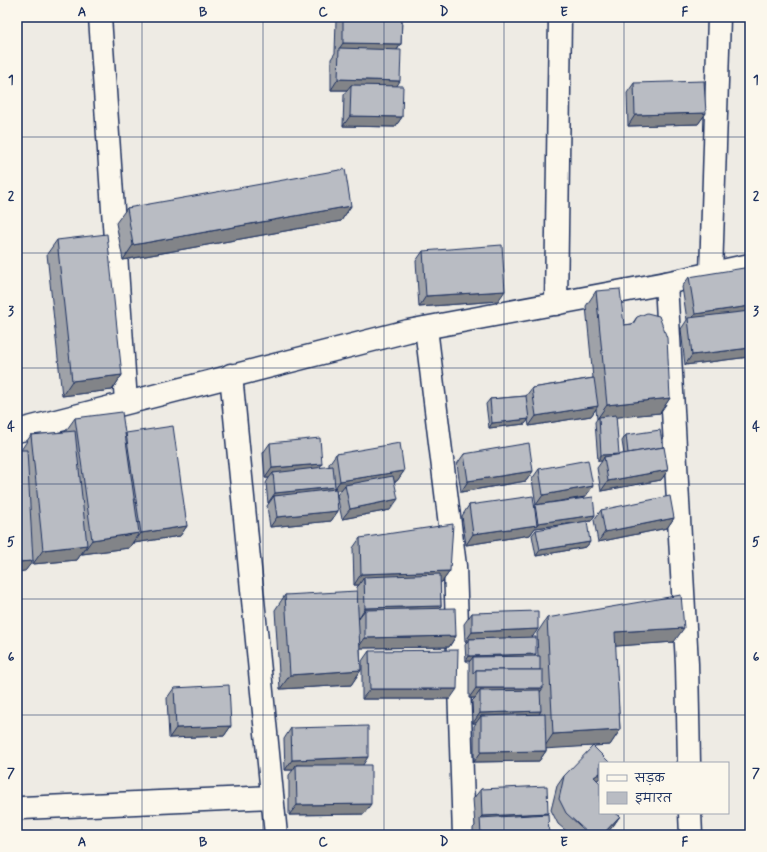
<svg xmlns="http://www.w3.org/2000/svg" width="767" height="852" font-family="Mynerve,'Playpen Sans Deva',sans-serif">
	<rect width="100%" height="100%" fill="#eeebe4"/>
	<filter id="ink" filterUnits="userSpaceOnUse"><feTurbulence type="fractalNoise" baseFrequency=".025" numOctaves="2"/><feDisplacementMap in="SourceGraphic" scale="8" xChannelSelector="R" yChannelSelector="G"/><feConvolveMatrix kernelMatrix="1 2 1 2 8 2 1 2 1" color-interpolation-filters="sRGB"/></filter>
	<g filter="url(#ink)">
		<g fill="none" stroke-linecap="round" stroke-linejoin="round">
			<defs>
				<g id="minor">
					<polyline points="100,17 126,402"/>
					<polyline points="711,274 719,17"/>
					<polyline points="666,283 687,664 689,763"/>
					<polyline points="556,304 560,17"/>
					<polyline points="426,328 455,566 464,835"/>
					<polyline points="231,375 276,835"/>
					<polyline points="17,431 408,331 666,283 750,265"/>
					<polyline points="22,808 272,797"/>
					<polyline points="690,813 691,835"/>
				</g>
			</defs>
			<use href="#minor" stroke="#1b2f5e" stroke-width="25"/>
			<use href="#minor" stroke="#fbf7ec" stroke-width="22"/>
		</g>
		<g fill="#9fa2a8" stroke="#1b2f5e">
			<polygon points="338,17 402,17 401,44 397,50 397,86 402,117 395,127 343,126 344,95 347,90 331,90 331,59 335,53 336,20"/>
			<polygon points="634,83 706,113 698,124 628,126 627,93"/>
			<polygon points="351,206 341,221 123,260 116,223 127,208"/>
			<polygon points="57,240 122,375 112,390 62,396 47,254"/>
			<polygon points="423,251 498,301 419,307 416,261"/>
			<polygon points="689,277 749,357 685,365 681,329 687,320 682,287"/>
			<polygon points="596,291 624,325 632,324 637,317 670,398 660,413 616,417 618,455 624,454 622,441 626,435 663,447 668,470 661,480 601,491 597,468 602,461 598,461 595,422 597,419 596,409 591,416 529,426 528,420 525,424 489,428 486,404 490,399 526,396 532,388 593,378 586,306"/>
			<polygon points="75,418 125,435 126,433 187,526 180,536 134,543 134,541 129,548 82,554 82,553 77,560 33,564 33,560 25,571 21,450 31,435 65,432"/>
			<polygon points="270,443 322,464 319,468 329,467 329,464 336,454 404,471 397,481 394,481 390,510 342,519 337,495 341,490 336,491 338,511 331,521 270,527 267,506 269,503 268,503 266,483 269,478 265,478 263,453"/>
			<polygon points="464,454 533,471 526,481 461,492 457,464"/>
			<polygon points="539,469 593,486 585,497 546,503 595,515 591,521 535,528 530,535 466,545 462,516 469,505 535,506 536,505 532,479"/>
			<polygon points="601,510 674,518 667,528 598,542 594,520"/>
			<polygon points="536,530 590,542 586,547 536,556 532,535"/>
			<polygon points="360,538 450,571 442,582 440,582 441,606 439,608 456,636 449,647 360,648 361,670 351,685 280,689 275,610 285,595 357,602 357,587 359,585 354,585 353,548"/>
			<polygon points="472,613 533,637 535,656 538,656 537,633 547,618 674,642 615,646 620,730 610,745 546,748 546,751 539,761 474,762 474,726 476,723 473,723 472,701 475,698 469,698 469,662 470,661 466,661 465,645 467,642 465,642 464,624"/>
			<polygon points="369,651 450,699 362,699 362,661"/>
			<polygon points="174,688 231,726 224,736 169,738 167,698"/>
			<polygon points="291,728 363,765 364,814 289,815 289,775 293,770 285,770 284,739"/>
			<polygon points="600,763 600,778 597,780 600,813 620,816 613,826 605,835 571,835 558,824 551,810 557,786 564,776"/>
			<polygon points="481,789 548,813 547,814 549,835 473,835 473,828 475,826 473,799"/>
		</g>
		<g fill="#828488" stroke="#1b2f5e">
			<polygon points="343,43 401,44 394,54 339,49"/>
			<polygon points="338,79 400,81 393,92 351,85 347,90 331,90"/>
			<polygon points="706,113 698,124 628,126 635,115"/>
			<polygon points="350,116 402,117 395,127 343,126"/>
			<polygon points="351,206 341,221 123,260 133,245"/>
			<polygon points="505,291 498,301 419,307 426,296"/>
			<polygon points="750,306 750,315 689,324 695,314"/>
			<polygon points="750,348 749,357 685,365 692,355"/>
			<polygon points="122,375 112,390 62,396 72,381"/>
			<polygon points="670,398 660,413 599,419 599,417 597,419 607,405"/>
			<polygon points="598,406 591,416 529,426 536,416"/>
			<polygon points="529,419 525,424 489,428 492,423"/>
			<polygon points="619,454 615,460 604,457 602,461 598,461 601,455"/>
			<polygon points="322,464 315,474 273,473 269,478 265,478 272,468"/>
			<polygon points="668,470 661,480 601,491 608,481"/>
			<polygon points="404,471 397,481 346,489 345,485 341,490 333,491 340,481"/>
			<polygon points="533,471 526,481 461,492 468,481"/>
			<polygon points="593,486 585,497 536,505 543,495"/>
			<polygon points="335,487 328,497 274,496 269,503 268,503 275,493"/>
			<polygon points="398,499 390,510 342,519 350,509"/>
			<polygon points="338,511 331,521 270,527 277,517"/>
			<polygon points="595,515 591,521 535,528 530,535 466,545 473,534 537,525 538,523"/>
			<polygon points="674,518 667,528 598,542 605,532"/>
			<polygon points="187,526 180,536 134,543 141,533"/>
			<polygon points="139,533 129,548 82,554 92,540"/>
			<polygon points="590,542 586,547 536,556 540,550"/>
			<polygon points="87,545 77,560 33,564 43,550"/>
			<polygon points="33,561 25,571 17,572 17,562"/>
			<polygon points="450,571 442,582 364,584 364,577 359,585 354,585 361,574"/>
			<polygon points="441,606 434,616 365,610 358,619 365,608"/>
			<polygon points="684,628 674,642 604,647 615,632"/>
			<polygon points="538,629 531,639 469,639 467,642 465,642 472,632"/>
			<polygon points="456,636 449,647 358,648 365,638"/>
			<polygon points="536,654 533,659 473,657 470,661 466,661 469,656"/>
			<polygon points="361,670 351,685 280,689 290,675"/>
			<polygon points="476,688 543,688 536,698 480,691 475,698 469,698"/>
			<polygon points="370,689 457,689 450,699 362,699"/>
			<polygon points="541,711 534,722 481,716 476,723 473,723 480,713"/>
			<polygon points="231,726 224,736 169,738 176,728"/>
			<polygon points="620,730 610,745 543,749 553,734"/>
			<polygon points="546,751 539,761 474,762 481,752"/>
			<polygon points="368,757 361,768 296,765 293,770 285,770 292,760"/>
			<polygon points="600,773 600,778 587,788 594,777"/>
			<polygon points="371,804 364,814 289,815 297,805"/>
			<polygon points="548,813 541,823 480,818 482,816"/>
			<polygon points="620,816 613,826 605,835 602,835"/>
		</g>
		<g fill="#b9bcc3" stroke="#1b2f5e">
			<polygon points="343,17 402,17 401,44 343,43"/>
			<polygon points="339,48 401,50 400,81 338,79"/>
			<polygon points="704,81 706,113 635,115 634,83"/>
			<polygon points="351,85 403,86 402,117 350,116"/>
			<polygon points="345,169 351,206 133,245 127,208"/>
			<polygon points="107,234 122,375 72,381 57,240"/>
			<polygon points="502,245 505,291 426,296 423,251"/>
			<polygon points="750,267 750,306 695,314 689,277"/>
			<polygon points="620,289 624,325 633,324 637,317 647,313 659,316 667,338 670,398 607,405 596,291"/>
			<polygon points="750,311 750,348 692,355 688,318"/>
			<polygon points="594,378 598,406 536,416 532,388"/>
			<polygon points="526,396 529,419 492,423 490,399"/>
			<polygon points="122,412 139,533 92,540 75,418"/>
			<polygon points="616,415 619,454 601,455 599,417"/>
			<polygon points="173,426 187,526 141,533 126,433"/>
			<polygon points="660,430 663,447 628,453 626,435"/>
			<polygon points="75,431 87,545 43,550 31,435"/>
			<polygon points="320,438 322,464 272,468 270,443"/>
			<polygon points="400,443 404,471 340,481 336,454"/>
			<polygon points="529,443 533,471 468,481 464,454"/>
			<polygon points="664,447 668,470 608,481 604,457"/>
			<polygon points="17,450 27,450 33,561 17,562"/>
			<polygon points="588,460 593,486 543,495 539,469"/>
			<polygon points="333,466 335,487 275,493 273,473"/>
			<polygon points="393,476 398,499 350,509 345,485"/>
			<polygon points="336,489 338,511 277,517 274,496"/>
			<polygon points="533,496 537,525 473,534 469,505"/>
			<polygon points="670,496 674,518 605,532 601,510"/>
			<polygon points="593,497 595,515 538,523 535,505"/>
			<polygon points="587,521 590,542 540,550 536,530"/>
			<polygon points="453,524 450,571 361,574 360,538"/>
			<polygon points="440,574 441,606 365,608 364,577"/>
			<polygon points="357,591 361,670 290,675 285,595"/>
			<polygon points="681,595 684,628 615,632 620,730 553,734 547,618"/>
			<polygon points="455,608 456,636 365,638 365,610"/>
			<polygon points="538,611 538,629 472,632 472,613"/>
			<polygon points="536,637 536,654 469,656 469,639"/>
			<polygon points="458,650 457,689 370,689 369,651"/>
			<polygon points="540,656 540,670 476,670 473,674 473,657"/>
			<rect x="476" y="670" width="67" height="18"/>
			<polygon points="229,685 231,726 176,728 174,688"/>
			<polygon points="540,690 541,711 480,713 480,691"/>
			<polygon points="545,714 546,751 481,752 481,716"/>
			<polygon points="368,726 368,757 292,760 291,728"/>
			<polygon points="593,746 610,763 600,763 600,773 594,777 600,783 600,813 615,813 620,816 602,835 590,835 566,813 559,799 564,776"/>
			<polygon points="296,765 371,765 371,804 297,805"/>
			<polygon points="547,786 548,813 482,816 481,789"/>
			<polygon points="548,814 549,835 481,835 480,818"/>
		</g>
	</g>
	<path fill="none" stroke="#1b2f5e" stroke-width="1" stroke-opacity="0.55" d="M 142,17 L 142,835M 263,17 L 263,835M 384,17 L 384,835M 504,17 L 504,835M 624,17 L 624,763M 17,137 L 750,137M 17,253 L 750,253M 17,368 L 750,368M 17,484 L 750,484M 17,599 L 750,599M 17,715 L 750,715M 624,813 L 624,835"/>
	<rect width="767" height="852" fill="none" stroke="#fbf7ec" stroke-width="44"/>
	<rect x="599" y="762" width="130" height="52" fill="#fbf7ec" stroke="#a1a7b3"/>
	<rect x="607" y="775" width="20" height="6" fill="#fbf7ec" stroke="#a1a7b3"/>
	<text x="635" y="782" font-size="12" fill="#1b2f5e">सड़क</text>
	<rect x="607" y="792" width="20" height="12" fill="#b9bcc3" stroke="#a1a7b3"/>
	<text x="635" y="802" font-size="12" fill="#1b2f5e">इमारत</text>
	<rect x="22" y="22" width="723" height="808" fill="none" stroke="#1b2f5e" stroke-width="1.5"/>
	<g font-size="13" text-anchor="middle" font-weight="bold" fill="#1b2f5e">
		<text x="82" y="16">A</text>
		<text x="203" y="16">B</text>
		<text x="323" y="16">C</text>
		<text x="444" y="16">D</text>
		<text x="564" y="16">E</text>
		<text x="685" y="16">F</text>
		<text x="11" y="84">1</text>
		<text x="756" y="84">1</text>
		<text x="11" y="200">2</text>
		<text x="756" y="200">2</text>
		<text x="11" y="315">3</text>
		<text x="756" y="315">3</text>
		<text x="11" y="431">4</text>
		<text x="756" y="431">4</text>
		<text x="11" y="546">5</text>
		<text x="756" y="546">5</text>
		<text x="11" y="661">6</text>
		<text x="756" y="661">6</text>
		<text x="11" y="777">7</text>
		<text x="756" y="777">7</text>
		<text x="82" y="846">A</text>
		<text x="203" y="846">B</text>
		<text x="323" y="846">C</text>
		<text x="444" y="846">D</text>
		<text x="564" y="846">E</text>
		<text x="685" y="846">F</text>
	</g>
</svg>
